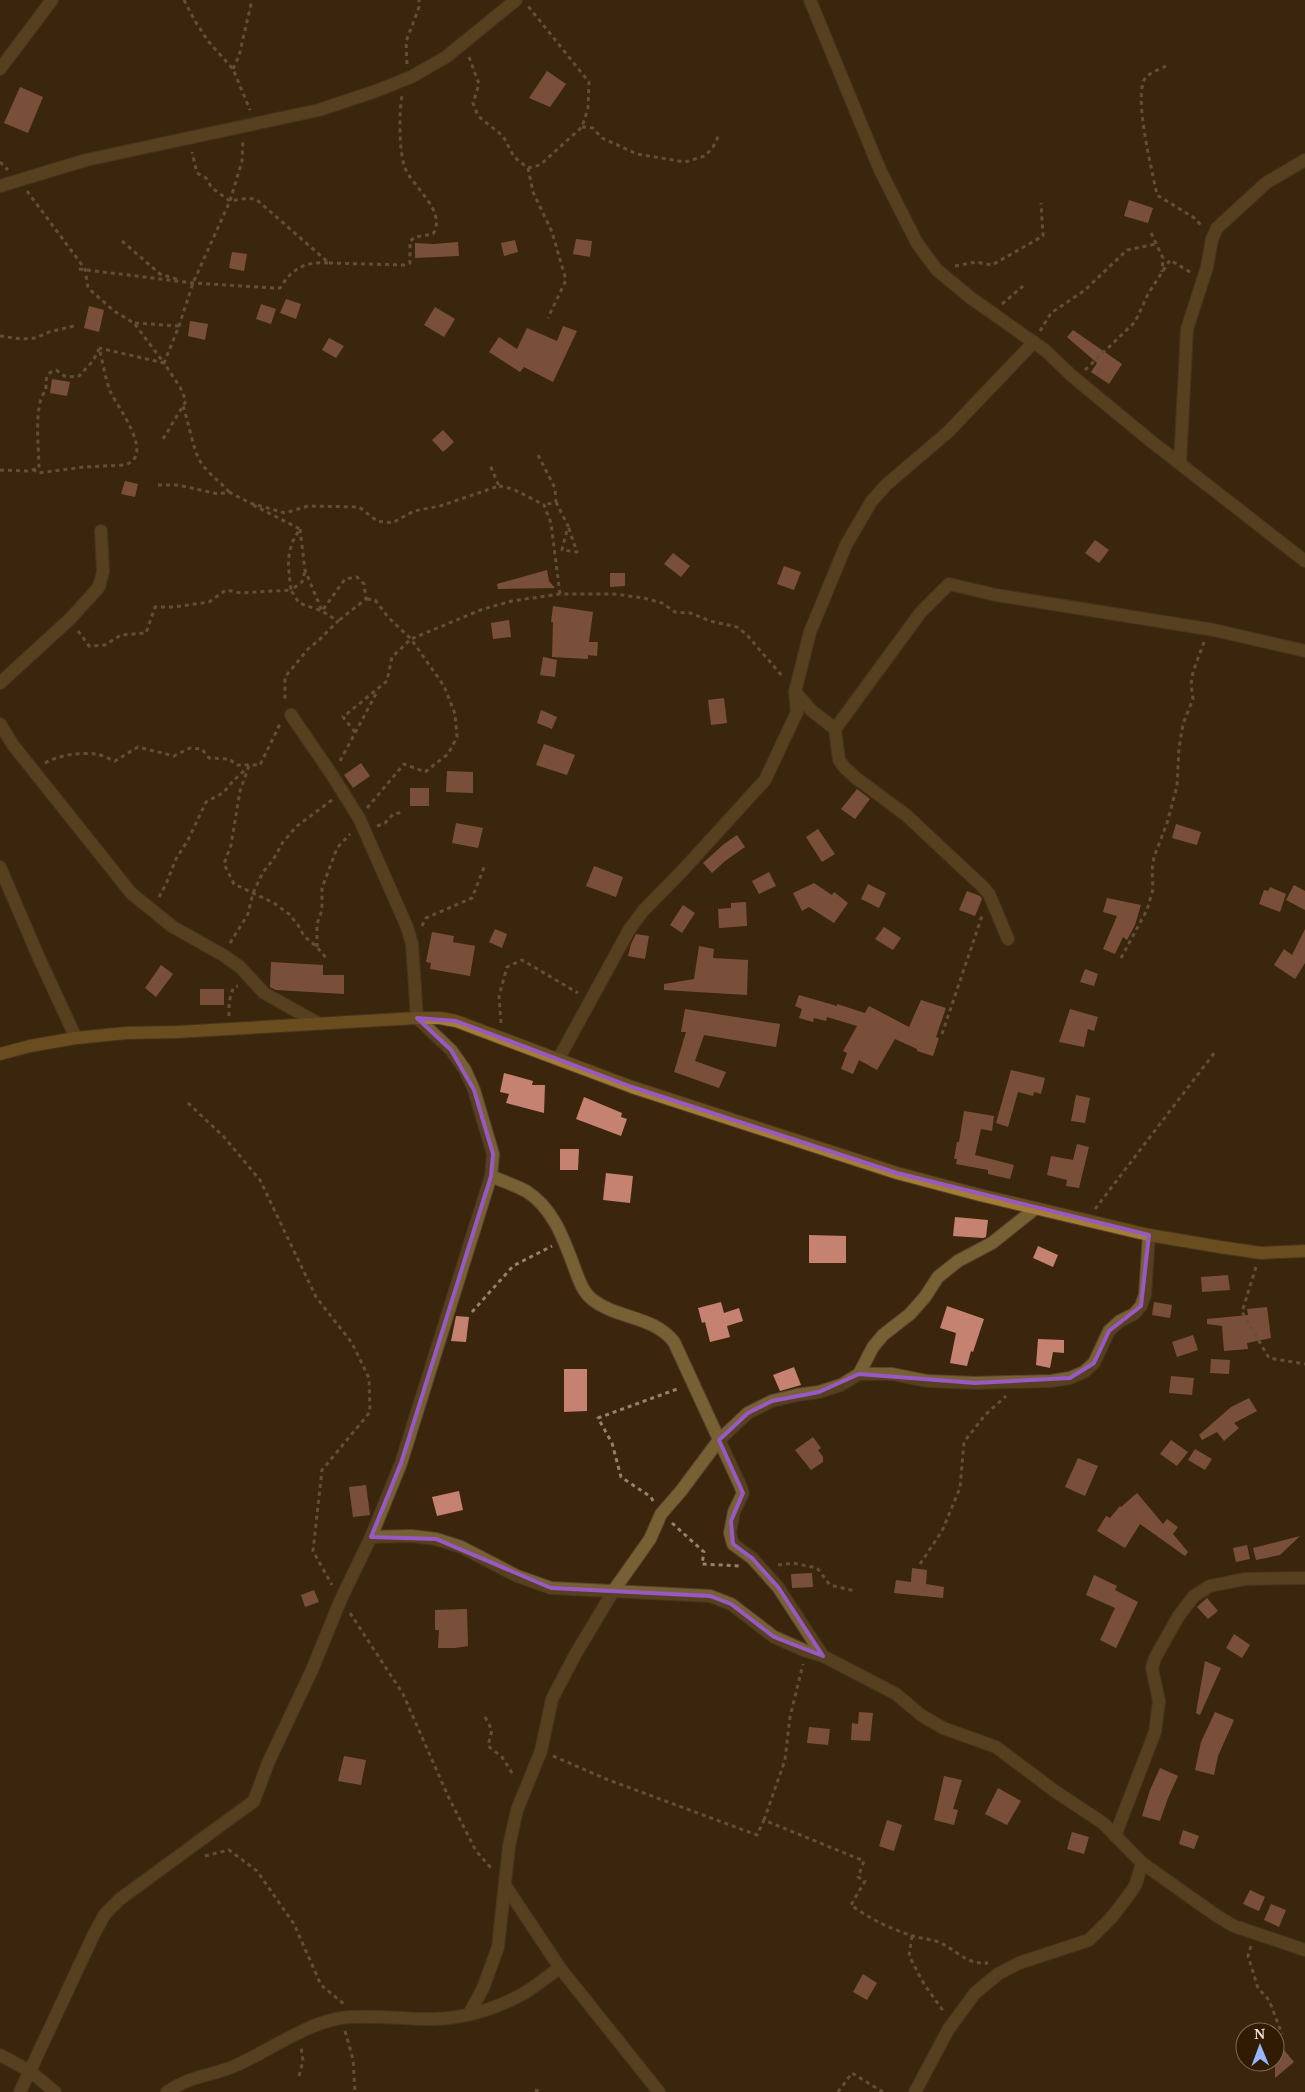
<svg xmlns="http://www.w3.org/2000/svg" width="1305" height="2092" font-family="'Noto Serif',serif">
	<rect width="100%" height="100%" fill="#3b260d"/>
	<g fill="#c68270">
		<polygon points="547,71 566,84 550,107 529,98"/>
		<polygon points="20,87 43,97 28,133 4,123"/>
		<polygon points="1129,200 1153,208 1148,223 1124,216"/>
		<polygon points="576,239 592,241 590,257 573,254"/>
		<polygon points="515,240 518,252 504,256 501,243"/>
		<polygon points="458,242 459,256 415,258 415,243 434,244"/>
		<polygon points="232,252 247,254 244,271 229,268"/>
		<polygon points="286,299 301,304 296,319 280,313"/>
		<polygon points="261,304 276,309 271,324 256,319"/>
		<polygon points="89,306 104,310 99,332 84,328"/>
		<polygon points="435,307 455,319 444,337 424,325"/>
		<polygon points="190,321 208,324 205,340 188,336"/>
		<polygon points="563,326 577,331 553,382 524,367 520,372 489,352 499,337 517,349 527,328 557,341"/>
		<polygon points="1073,330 1122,364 1109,384 1091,372 1097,363 1067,337"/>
		<polygon points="329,338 344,346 336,358 322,350"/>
		<polygon points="52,379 70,382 67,396 50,393"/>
		<polygon points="443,430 454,442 443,452 432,440"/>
		<polygon points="125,481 138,484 135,497 121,494"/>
		<polygon points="1095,540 1109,550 1099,563 1085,553"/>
		<polygon points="673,553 690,566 681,577 664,564"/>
		<polygon points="784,566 801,572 794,590 777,584"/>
		<polygon points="547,570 549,581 555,588 498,589 497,584"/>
		<polygon points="610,573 625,573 625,586 610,587"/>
		<polygon points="553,606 593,612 589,642 598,642 597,656 588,655 588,659 552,657 553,622 551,622"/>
		<polygon points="509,620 511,637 493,639 491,623"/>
		<polygon points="543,657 557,660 555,677 540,675"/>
		<polygon points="724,698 727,723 711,725 708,700"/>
		<polygon points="541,710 557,717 552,729 537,723"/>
		<polygon points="544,744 575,755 567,775 536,765"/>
		<polygon points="361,763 370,776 353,788 344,775"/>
		<polygon points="447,771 473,772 473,793 446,792"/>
		<rect x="410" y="788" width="19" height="18"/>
		<polygon points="857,789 870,799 855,819 841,809"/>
		<polygon points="456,823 483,828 478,848 452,843"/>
		<polygon points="1176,824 1201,832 1197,845 1172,838"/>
		<polygon points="818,829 835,854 822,862 806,837"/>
		<polygon points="737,835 745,847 725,861 712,873 703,863 724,844"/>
		<polygon points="594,866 623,877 616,897 586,886"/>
		<polygon points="769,872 776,886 759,894 752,881"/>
		<polygon points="814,883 832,895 834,892 848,903 834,923 809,907 802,911 793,893"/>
		<polygon points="868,884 886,893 879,908 861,899"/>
		<polygon points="1294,885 1305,891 1305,910 1286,900"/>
		<polygon points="1270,887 1286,894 1280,912 1259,904 1264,890 1268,891"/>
		<polygon points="967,891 980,896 982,899 975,916 959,910"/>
		<polygon points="1107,898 1141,905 1135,925 1127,940 1123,937 1115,954 1103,949 1117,916 1103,912"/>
		<polygon points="746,902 747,926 719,928 718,909 731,908 731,903"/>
		<polygon points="683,905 695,913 682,933 670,925"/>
		<polygon points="884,927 901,938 893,950 875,939"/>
		<polygon points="495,929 507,934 502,948 489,942"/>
		<polygon points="1305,929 1305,963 1295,979 1274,965 1284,949 1292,955"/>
		<polygon points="432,932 454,936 453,942 475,946 470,976 430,969 431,963 426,962"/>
		<polygon points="636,934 649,936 645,959 628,956 631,944"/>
		<polygon points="699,946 714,949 713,958 748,960 747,995 664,990 664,984 694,979"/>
		<polygon points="271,962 323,965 323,975 344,975 344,994 276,990 270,987"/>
		<polygon points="161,965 173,974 156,997 145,988"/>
		<polygon points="1085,969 1098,974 1094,986 1080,982"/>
		<rect x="200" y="989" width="24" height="16"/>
		<polygon points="799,995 837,1006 837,1004 865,1013 869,1006 909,1027 921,1000 946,1008 936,1037 939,1038 933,1056 917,1051 917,1049 895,1039 877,1070 859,1060 853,1074 841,1069 847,1053 843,1051 857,1026 827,1017 826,1021 814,1018 813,1022 799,1018 802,1009 795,1006"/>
		<polygon points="685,1009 780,1024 776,1047 704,1035 695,1061 726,1072 719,1088 674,1072 686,1032 681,1032"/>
		<polygon points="1070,1009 1098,1017 1094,1031 1088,1029 1084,1047 1059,1042"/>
		<polygon points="1011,1070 1045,1078 1041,1094 1034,1092 1033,1096 1018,1092 1008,1127 996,1123"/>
		<polygon points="504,1073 533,1081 532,1085 545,1085 544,1113 506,1103 509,1094 500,1092"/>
		<polygon points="1076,1095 1090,1098 1085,1123 1071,1121"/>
		<polygon points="584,1097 622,1113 621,1117 627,1119 621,1136 576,1119"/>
		<polygon points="964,1111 994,1116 992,1131 981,1129 975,1155 1014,1165 1010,1179 988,1174 988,1170 956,1164 957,1159 954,1159 957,1142 959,1142"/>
		<polygon points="1077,1144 1089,1147 1079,1188 1066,1186 1067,1180 1047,1175 1051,1156 1073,1160"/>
		<polygon points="560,1149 579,1149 578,1170 560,1170"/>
		<polygon points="606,1173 633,1176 630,1203 603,1200"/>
		<polygon points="955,1217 988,1220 986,1237 983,1238 953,1236"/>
		<polygon points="809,1235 846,1236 846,1263 809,1263"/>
		<polygon points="1038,1246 1058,1255 1053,1267 1033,1258"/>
		<polygon points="1228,1275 1230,1290 1202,1292 1201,1277"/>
		<polygon points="721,1302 724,1313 739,1308 743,1321 727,1326 730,1337 710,1342 705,1322 702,1323 698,1308"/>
		<polygon points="1154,1302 1172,1305 1170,1318 1152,1315"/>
		<polygon points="947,1306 984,1319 973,1352 971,1351 967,1366 950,1363 956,1333 940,1328"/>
		<polygon points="1267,1307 1271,1338 1247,1343 1248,1349 1224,1351 1222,1326 1207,1324 1207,1319 1248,1315 1247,1309"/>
		<polygon points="456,1316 469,1317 466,1342 451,1341"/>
		<polygon points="1193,1335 1198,1350 1177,1357 1172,1342"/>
		<polygon points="1038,1339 1064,1340 1064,1353 1053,1352 1050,1368 1036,1365"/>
		<polygon points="1211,1359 1230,1360 1229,1374 1210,1373"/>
		<polygon points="794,1367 801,1385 780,1391 773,1375"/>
		<polygon points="564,1369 587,1369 587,1411 564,1412"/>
		<polygon points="1171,1376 1194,1378 1192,1395 1169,1393"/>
		<polygon points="1249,1398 1257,1411 1234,1423 1239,1428 1224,1441 1217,1432 1202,1440 1199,1435 1231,1407"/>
		<polygon points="813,1437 821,1448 818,1450 823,1457 823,1462 811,1470 795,1450"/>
		<polygon points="1171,1440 1188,1452 1177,1466 1160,1454"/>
		<polygon points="1195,1449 1212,1459 1205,1470 1188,1460"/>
		<polygon points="1078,1458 1098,1466 1085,1496 1065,1487"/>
		<polygon points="366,1485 370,1515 353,1517 349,1487"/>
		<polygon points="459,1491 463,1510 437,1516 432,1497"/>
		<polygon points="1137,1493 1163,1524 1167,1519 1178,1527 1173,1534 1188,1552 1185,1556 1140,1524 1125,1548 1097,1531 1106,1516 1110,1518 1120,1506 1121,1507"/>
		<polygon points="1300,1536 1280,1555 1256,1560 1253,1548"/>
		<polygon points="1247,1545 1250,1559 1236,1562 1233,1548"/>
		<polygon points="912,1568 927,1570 926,1584 944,1587 943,1598 894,1593 896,1580 911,1582"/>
		<polygon points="812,1573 813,1587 792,1588 791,1574"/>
		<polygon points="1094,1575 1117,1586 1115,1590 1138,1602 1116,1648 1100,1640 1115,1608 1086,1595"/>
		<polygon points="314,1590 319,1602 305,1607 301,1595"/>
		<polygon points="1207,1598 1218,1611 1208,1619 1197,1607"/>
		<polygon points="467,1609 468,1646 455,1648 438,1648 439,1630 435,1630 435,1610"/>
		<polygon points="1234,1634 1250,1645 1242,1658 1226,1648"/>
		<polygon points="1205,1661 1221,1668 1200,1715 1196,1713"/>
		<polygon points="859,1712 873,1713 870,1741 851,1740 852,1723 858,1724"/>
		<polygon points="1215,1712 1234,1720 1218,1756 1214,1775 1195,1770 1201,1742"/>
		<polygon points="809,1727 830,1729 828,1745 807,1743"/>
		<polygon points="344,1756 366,1760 361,1785 338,1781"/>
		<polygon points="1160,1768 1178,1776 1168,1798 1160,1821 1142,1816 1150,1790"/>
		<polygon points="944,1776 962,1780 953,1809 958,1810 954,1825 934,1820"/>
		<polygon points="998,1788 1021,1801 1007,1825 985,1814"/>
		<polygon points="887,1820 902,1825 894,1851 879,1846"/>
		<polygon points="1183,1830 1199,1836 1194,1849 1179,1844"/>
		<polygon points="1072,1832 1089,1837 1084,1854 1067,1849"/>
		<polygon points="1250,1890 1265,1897 1259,1911 1243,1904"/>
		<polygon points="1271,1904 1286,1910 1279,1927 1264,1920"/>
		<polygon points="863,1974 877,1983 867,2000 853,1992"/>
		<polygon points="1275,2039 1294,2062 1275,2078"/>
	</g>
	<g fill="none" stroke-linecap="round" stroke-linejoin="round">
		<defs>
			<g id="street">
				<polyline points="810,0 880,170 917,243 937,270 971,298 1046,351 1072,376 1152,442 1305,561"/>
				<polyline points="0,69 52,0"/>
				<polyline points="0,186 86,160 319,110 376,91 411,77 446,57 516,0"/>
				<polyline points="1180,463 1187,329 1207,267 1212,239 1217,228 1266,183 1305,160"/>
				<polyline points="0,683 70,619 99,587 103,572 101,531"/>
				<polyline points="795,692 811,710 835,729 839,760 844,767 856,778 906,815 983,887 989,894 1008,939"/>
				<polyline points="0,724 13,745 131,893 173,927 223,955 240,967 264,993 318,1023"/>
				<polyline points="835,729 921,612 949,584 996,595 1214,630 1305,651"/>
				<polyline points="0,867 39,958 76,1038"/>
				<polyline points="559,1058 629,930 643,911 684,869 765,780 797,712 795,692 810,632 846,545 871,502 886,485 948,432 1034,342"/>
				<path d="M 491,1176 C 502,1181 515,1185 526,1191 C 552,1207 563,1237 573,1264 C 578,1277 582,1292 593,1300 C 618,1319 654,1316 674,1342 L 740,1485 L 743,1493 L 734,1512 L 730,1533 L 733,1544 L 752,1558 L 778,1587 L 823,1656"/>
				<polyline points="859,1374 892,1374 927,1381 975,1383 1051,1381 1070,1378 1084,1372 1094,1363 1109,1331 1120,1321 1134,1314 1141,1306 1145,1295 1149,1235"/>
				<polyline points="371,1537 411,1536 436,1539 461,1547 517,1576 551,1588 710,1596 731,1604 774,1637 806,1651 823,1656 896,1694 921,1715 943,1728 996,1747 1056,1792 1103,1823 1142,1863 1217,1916 1234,1926 1305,1950"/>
				<polyline points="1115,1836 1155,1732 1159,1701 1152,1668 1155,1658 1178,1617 1194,1596 1210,1586 1245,1579 1305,1578"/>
				<polyline points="505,1885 560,1968 659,2092"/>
				<polyline points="469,2014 483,1988 498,1947 509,1846 517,1810 541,1751 552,1699 575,1655 614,1590 650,1539 661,1514 681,1491 719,1440 748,1413 772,1401 797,1395 819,1392 841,1385 859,1374 873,1347 883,1335 910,1314 925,1297 938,1277 958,1261 992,1243 1036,1208"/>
				<polyline points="0,2055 30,2071 55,2092"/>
				<polyline points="20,2092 94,1934 105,1914 120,1899 254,1801 268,1763 312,1670 341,1599 371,1537 401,1463 491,1176 493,1154 474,1090 465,1070 451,1050 417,1018 412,944 407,927 359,818 332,775 291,715"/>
				<path d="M 167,2092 C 191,2075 213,2076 237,2065 C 268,2051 307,2023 341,2018 C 371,2014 404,2020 435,2019 C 464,2018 494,2009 519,1996 C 533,1989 546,1977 560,1968"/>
				<polyline points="915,2092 948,2030 975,1993 998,1974 1019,1963 1089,1940 1112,1917 1131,1892 1136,1884 1142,1863"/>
			</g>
			<polyline id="secondary" points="0,1054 30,1046 76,1038 126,1033 177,1032 417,1018 440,1018 456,1021 632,1087 897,1173 980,1195 1149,1235 1220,1247 1261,1253 1305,1251"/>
		</defs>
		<use href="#street" stroke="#58442d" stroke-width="14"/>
		<use href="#secondary" stroke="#58442d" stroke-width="14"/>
		<g stroke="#94826f" stroke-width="3" stroke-dasharray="4 4" stroke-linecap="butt">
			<polyline points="184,0 195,21 208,41 233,69 250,110"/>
			<polyline points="469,57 479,84 473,103 478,116 503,136 514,157 528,168 540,165 582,127 588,108 589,82 528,6"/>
			<polyline points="407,64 406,42 419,7 419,0"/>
			<path d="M 1166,66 C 1160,69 1150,73 1146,77 C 1132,93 1153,174 1157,195 L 1196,219 L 1202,227"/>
			<polyline points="233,69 239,56 252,0"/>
			<polyline points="582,127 593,128 602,138 637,154 685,162 705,156 713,147 719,135"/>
			<polyline points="0,162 8,170"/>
			<polyline points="528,168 533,192 552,232 566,280 548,318"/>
			<polyline points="27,191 85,269 88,288 114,311 134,323 164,363 99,348"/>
			<polyline points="1151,233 1163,258 1162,272"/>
			<polyline points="122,241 160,274 180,280"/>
			<path d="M 329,263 L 404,265 L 410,263 L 410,241 L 415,237 L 433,234 C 448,210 410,186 404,165 C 399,148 399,114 402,95"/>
			<polyline points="955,266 976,262 992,265 1043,236 1041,203"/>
			<path d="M 79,269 L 193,283 L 275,288 L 280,288 C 292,268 306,261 329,263 L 257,200 L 249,198 L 230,201 L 212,188 L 206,178 L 197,173 L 192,152"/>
			<polyline points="1002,304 1023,286"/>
			<polyline points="135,323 179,326"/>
			<polyline points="1040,331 1051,313 1085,290 1127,250 1156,244"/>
			<polyline points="0,336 21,339 36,338 49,332 74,326"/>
			<polyline points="1085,370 1135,322 1148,294 1170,260 1190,272"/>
			<polyline points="163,439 186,401 180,387 164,363 179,326 193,283 230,201 242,161 243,139"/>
			<polyline points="538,455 555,488 556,502 544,505"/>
			<path d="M 33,469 L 38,473 L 84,467 L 124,465 C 156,457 119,409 111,393 C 105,379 103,362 99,348"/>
			<path d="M 0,470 L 28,471 L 39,468 C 39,449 33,404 46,390 C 46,379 45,373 56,370 L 66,377 L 79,376 L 93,361 L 99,349"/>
			<path d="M 158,485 L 178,485 L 218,494 L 229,492 C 220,481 208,474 200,461 C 193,449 188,420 183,406"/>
			<polyline points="499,486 513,489 544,505 551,523 560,594"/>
			<polyline points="229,492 250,503 285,513 308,506 359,507 377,521 392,523 414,511 440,506 499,486 490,465"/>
			<polyline points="556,502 568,526 562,550 577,552 568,526"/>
			<path d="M 253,505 L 300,529 C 285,550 288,566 291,590 L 302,582 L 305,571"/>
			<polyline points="300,529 305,570 322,611 345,579 357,577 364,584 366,599 338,621"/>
			<polyline points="78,631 89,646 105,645 121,635 146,633 155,607 174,607 209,602 226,590 241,593 291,590 299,603 322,611 338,621 319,640 308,649 285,677 285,702"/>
			<polyline points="355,732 343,717 387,681 392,657 411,639 388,617 375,600 366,599"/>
			<polyline points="340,761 377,692"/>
			<path d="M 45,763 C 58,755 81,752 96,754 C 102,755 109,759 115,761 L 138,747 L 174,756 L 190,748 L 202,749 L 209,758 L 229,759 L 237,765 L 260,765 L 280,724"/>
			<polyline points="249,766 240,791 231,845 224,864 234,884 274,903 289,914 298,925 304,936 317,947 327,959"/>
			<polyline points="367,808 404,764 425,772 448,754 457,737 455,714 444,686 411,639 483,609 512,601 560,594 614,594 644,598 662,603 675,612 690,613 710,621 737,627 747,635 783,677"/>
			<polyline points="377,826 385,823 393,814 404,812"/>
			<polyline points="159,897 166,884 176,859 188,840 206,802 223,793 233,781 247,768"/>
			<polyline points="422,926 426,918 472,898 485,865"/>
			<polyline points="230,943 248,914 253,893 263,872 273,860 283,842 297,826 332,800"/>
			<polyline points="317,947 317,924 322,910 322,888 337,848 350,834"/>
			<polyline points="1121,958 1147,910 1153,889 1152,870 1154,857 1167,823 1177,786 1179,748 1183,724 1193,699 1191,684 1193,672 1204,642"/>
			<polyline points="229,1016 229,1002 233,988 238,986"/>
			<polyline points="501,1023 499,996 507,967 522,960 578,993"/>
			<polyline points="942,1034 982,916"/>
			<polyline points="188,1103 224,1137 260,1180 316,1297 352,1343 369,1378 370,1412 322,1470 313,1551 332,1585"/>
			<polyline points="1095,1209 1215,1052"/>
			<polyline points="1256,1267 1242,1312 1269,1358 1305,1364"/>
			<polyline points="472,1312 513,1266 552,1246"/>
			<polyline points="653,1501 651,1497 621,1477 612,1443 598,1418 680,1388"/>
			<polyline points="672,1523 704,1552 702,1564 740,1566"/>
			<polyline points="920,1564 942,1531 960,1488 964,1442 985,1415 1006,1396"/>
			<polyline points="778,1565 793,1563 817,1568 830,1585 855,1591"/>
			<polyline points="350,1613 403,1694 448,1796 476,1851 492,1869"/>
			<polyline points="485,1717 492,1730 488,1746 502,1757 514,1776"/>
			<path d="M 553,1756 L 606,1779 L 757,1835 L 764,1820 L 864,1861 L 858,1877 L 865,1881 L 851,1905 C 868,1918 893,1930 913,1936 C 920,1938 928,1939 936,1941 C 955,1948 965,1965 988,1963"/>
			<polyline points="764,1820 785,1760 790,1717 803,1664"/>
			<polyline points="205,1856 229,1850 257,1871 294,1924 321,1985 344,2004"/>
			<polyline points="912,1936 909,1956 924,1984 944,2012"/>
			<polyline points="1251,1946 1248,1956 1258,1988 1269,2000 1282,2034"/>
			<polyline points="345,2031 353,2059 355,2092"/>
			<polyline points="299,2076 303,2061 301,2047"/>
			<polyline points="535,2090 541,2092"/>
			<polyline points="838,2092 852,2073 883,2092"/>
		</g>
		<use href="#street" stroke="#786035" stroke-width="12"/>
		<use href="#secondary" stroke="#a47d34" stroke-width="12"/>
	</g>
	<path d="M0 0H1305V2092H0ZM 417,1018 L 456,1021 L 632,1087 L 897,1173 L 1149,1235 L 1141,1306 L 1109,1331 L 1094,1363 L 1070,1378 L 975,1383 L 859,1374 L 819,1392 L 772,1401 L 748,1413 L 719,1440 L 743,1493 L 731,1521 L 733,1544 L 752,1558 L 778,1587 L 823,1656 L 774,1637 L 731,1604 L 710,1596 L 551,1588 L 436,1539 L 371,1537 L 401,1463 L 491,1176 L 493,1154 L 474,1090 L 451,1050 Z" fill="#3b260d" fill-opacity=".55" fill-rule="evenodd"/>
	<path fill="none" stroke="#9859c4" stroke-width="4" stroke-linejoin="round" d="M 417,1018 L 456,1021 L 632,1087 L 897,1173 L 1149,1235 L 1141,1306 L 1109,1331 L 1094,1363 L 1070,1378 L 975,1383 L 859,1374 L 819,1392 L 772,1401 L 748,1413 L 719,1440 L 743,1493 L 731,1521 L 733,1544 L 752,1558 L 778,1587 L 823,1656 L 774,1637 L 731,1604 L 710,1596 L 551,1588 L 436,1539 L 371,1537 L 401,1463 L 491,1176 L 493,1154 L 474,1090 L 451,1050 Z"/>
	<g transform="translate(1260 2047) rotate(359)"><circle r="24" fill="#311c03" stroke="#7d6a56"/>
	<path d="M0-4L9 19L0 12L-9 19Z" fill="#97b6fd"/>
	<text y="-8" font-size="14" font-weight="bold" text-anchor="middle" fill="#efe0d2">N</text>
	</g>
</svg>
